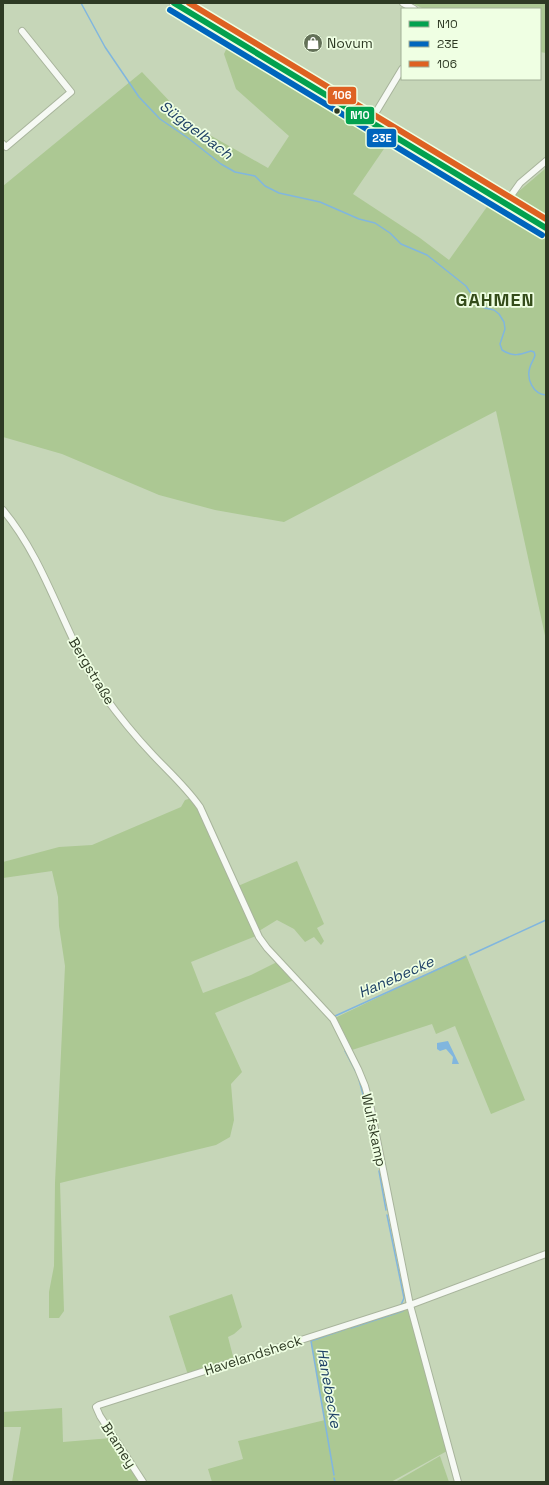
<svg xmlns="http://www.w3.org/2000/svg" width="549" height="1485" font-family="'Space Grotesk',sans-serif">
	<rect width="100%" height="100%" fill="#c6d6b8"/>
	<g fill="#acc893">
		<polygon points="412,3 546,3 546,53 540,52 540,9 424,9"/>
		<polygon points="229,43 390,140 353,194 420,238 449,260 489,204 546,237 546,640 496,411 284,522 215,510 159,495 62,454 3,437 3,186 142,72 192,125 268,168 289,136 236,89 224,54"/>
		<polygon points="546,168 546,219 511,198"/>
		<polygon points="192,798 256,936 191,962 203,993 251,975 277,962 294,980 215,1013 242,1072 231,1084 234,1120 230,1137 216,1145 60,1183 64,1311 59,1318 49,1318 49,1292 54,1266 55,1183 65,966 59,926 58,897 52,871 3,878 3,862 59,847 92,845 181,807 185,800"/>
		<polygon points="297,861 324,924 317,928 324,941 321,945 314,937 305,942 294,929 277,920 259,931 238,886"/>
		<polygon points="466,955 525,1100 491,1114 455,1026 436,1034 432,1024 352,1050 335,1018"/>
		<polygon points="232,1294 242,1327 234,1334 228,1337 234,1360 188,1375 169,1316"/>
		<polygon points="408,1307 447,1451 391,1482 212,1482 208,1469 243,1459 238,1441 325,1420 310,1337"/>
		<polygon points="62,1408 63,1442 111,1438 139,1482 12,1482 21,1427 3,1427 3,1412"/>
		<polygon points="440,1456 449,1482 395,1482"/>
	</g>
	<polygon fill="#81b6de" points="448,1041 459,1064 452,1064 453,1057 446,1049 440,1051 437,1049 437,1043"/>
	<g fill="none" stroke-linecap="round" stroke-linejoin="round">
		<g stroke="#81b6de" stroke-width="1.5">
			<path d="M 81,3 L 105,47 L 139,97 L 160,119 L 188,138 L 221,164 L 235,172 L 255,176 L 265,186 L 279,193 L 320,202 L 359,219 L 375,223 L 390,233 L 401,244 L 427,255 L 466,286 L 478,304 L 485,308 L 494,310 L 499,314 L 504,322 L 505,329 L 500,344 L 502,350 C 513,357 519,355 531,351 L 534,352 L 535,355 C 534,360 531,363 530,367 C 526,379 533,394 546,395"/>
			<polyline points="470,955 546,920"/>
			<polyline points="335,1016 465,957"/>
			<polyline points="345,1051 356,1072"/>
			<polyline points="358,1076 364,1098"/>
			<polyline points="365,1103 369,1120"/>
			<polyline points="374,1147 378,1167"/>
			<polyline points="379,1171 386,1210"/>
			<polyline points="387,1215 404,1298 401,1305"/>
			<polyline points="351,1328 403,1311"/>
			<polyline points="334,1475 311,1341 346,1329"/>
			<polyline points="334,1478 335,1482"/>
		</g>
		<defs>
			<g id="minor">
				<polyline points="403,3 414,9"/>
				<polyline points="370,122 402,69"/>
				<polyline points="3,144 6,147 71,92 22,31"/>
				<polyline points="505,204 520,183 546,161"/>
				<path d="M 3,510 C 48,564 64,636 103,694 C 118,715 135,736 153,755 C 169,772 186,787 200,807 L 259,937 L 267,948 L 333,1019 L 358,1069 L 365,1086 L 370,1104 L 410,1305 L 458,1482"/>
				<polyline points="143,1482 100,1416 96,1407 99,1405 410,1305 546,1254"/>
			</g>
			<polyline id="secondary" points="174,3 546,228"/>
		</defs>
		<use href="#minor" stroke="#a8b49c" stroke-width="8"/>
		<use href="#secondary" stroke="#a8b49c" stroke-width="10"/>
		<use href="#minor" stroke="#f6f9f4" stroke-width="6"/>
		<use href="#secondary" stroke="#f6f9f4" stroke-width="8"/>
		<defs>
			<polyline id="bus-1" points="174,3 546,228"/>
			<polyline id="bus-2" points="170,10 542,235"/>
			<polyline id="bus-3" points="189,3 546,219"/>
		</defs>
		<use href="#bus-1" stroke="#efffe3" stroke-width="9"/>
		<use href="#bus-2" stroke="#efffe3" stroke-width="9"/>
		<use href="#bus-3" stroke="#efffe3" stroke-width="9"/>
		<use href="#bus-1" stroke="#02a14f" stroke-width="6"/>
		<use href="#bus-2" stroke="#0065bd" stroke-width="6"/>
		<use href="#bus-3" stroke="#de6122" stroke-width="6"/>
	</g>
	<defs>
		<symbol id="shop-disc" viewBox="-11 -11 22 22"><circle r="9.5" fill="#637158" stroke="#efffe3"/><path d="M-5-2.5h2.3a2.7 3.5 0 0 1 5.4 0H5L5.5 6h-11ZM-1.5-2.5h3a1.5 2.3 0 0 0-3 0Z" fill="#fff"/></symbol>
	</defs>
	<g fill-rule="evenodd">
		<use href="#shop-disc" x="302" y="32" width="22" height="22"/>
	</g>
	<circle fill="#2e3a24" stroke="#efffe3" stroke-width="1.5" cx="337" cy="111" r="3.5"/>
	<g text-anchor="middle" stroke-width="3.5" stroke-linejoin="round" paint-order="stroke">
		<g font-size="14" fill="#2e3a24" stroke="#efffe3" text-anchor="start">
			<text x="327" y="48">Novum</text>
		</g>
		<g font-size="14" fill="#2e3a24" stroke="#efffe3">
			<text transform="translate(92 671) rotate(59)" y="5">Bergstraße</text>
			<text transform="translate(374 1130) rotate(78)" y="5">Wulfskamp</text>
			<text transform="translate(253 1355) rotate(-18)" y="5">Havelandsheck</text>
			<text transform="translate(119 1445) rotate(57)" y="5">Bramey</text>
		</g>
		<g font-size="15" font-style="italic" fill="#204367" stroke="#efffe3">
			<text transform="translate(196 130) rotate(37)" y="5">Süggelbach</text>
			<text transform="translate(396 977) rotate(-24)" y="5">Hanebecke</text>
			<text transform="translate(329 1388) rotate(80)" y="5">Hanebecke</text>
		</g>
		<g font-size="18" font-weight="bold" letter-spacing="1" fill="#344c1a" stroke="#efffe3">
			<text x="495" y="306">GAHMEN</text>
		</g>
	</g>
	<g stroke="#efffe3" stroke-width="1.5">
		<rect x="327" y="86" width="30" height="19" rx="4" fill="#de6122"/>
		<rect x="345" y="106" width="30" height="19" rx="4" fill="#02a14f"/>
		<rect x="366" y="128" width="31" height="20" rx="4" fill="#0065bd"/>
	</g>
	<g font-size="11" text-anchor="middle" font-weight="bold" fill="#fff">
		<text x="342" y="99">106</text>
		<text x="360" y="119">N10</text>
		<text x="382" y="142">23E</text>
	</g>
	<rect width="549" height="1485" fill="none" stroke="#2e3a24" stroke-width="8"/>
	<rect x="401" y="8" width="140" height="72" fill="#efffe3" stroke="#a2b097"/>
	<rect x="409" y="21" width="20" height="6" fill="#02a14f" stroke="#a2b097"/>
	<text x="437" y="28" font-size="12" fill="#2e3a24">N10</text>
	<rect x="409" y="41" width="20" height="6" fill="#0065bd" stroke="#a2b097"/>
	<text x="437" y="48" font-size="12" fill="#2e3a24">23E</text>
	<rect x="409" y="61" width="20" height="6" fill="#de6122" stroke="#a2b097"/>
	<text x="437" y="68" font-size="12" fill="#2e3a24">106</text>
</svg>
